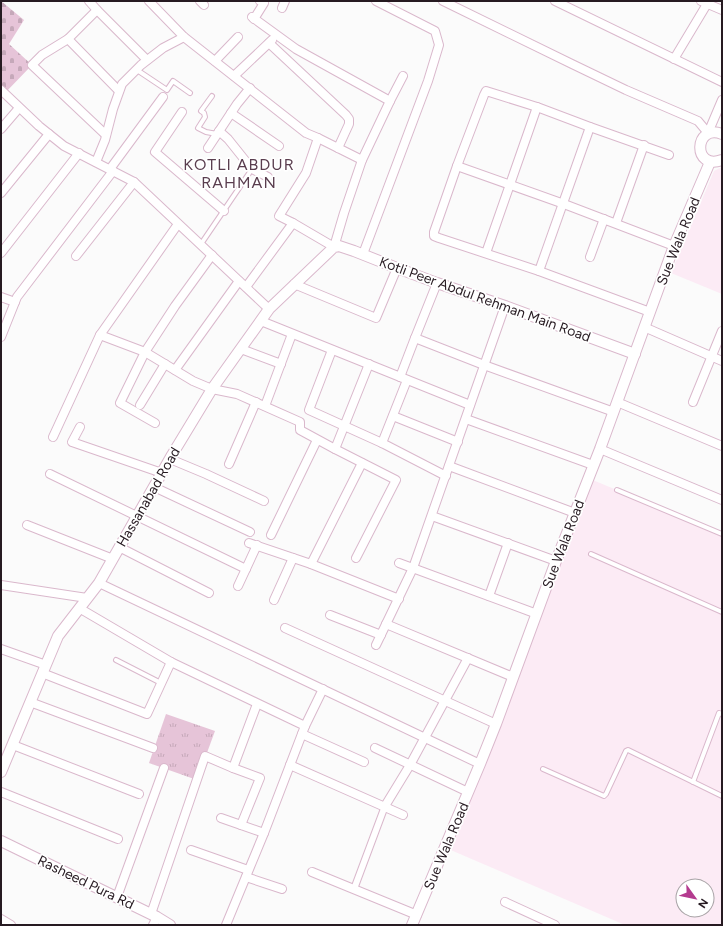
<svg xmlns="http://www.w3.org/2000/svg" width="723" height="926" font-family="Figtree,sans-serif">
	<defs>
		<pattern id="grass-tufts" width="24" height="20" patternUnits="userSpaceOnUse"><rect width="24" height="20" fill="#e6c4d8"/><path d="M3 7l-1-3M5 7V3M7 7l1-3M15 17l-1-3M17 17v-4M19 17l1-3" fill="none" stroke="#c5a8b9"/></pattern>
		<pattern id="cemetery-stones" width="16" height="16" patternUnits="userSpaceOnUse"><rect width="16" height="16" fill="#e6c4d8"/><path d="M2 7V4a2 2 0 0 1 4 0v3zM10 15v-3a2 2 0 0 1 4 0v3z" fill="#c5a8b9"/></pattern>
	</defs>
	<rect width="100%" height="100%" fill="#fbfbfb"/>
	<g fill="#fcebf5" fill-rule="evenodd">
		<polygon points="722,167 722,294 671,273 714,171"/>
		<path d="M 588,478 L 722,534 L 722,925 L 625,925 L 446,848 ZM 683,886 L 707,886 L 707,910 L 683,910 Z"/>
	</g>
	<polygon fill="url(#grass-tufts)" points="166,714 215,731 197,780 149,763"/>
	<polygon fill="url(#cemetery-stones)" points="1,1 24,20 9,44 32,65 4,94 1,90"/>
	<g fill="none" stroke-linecap="round" stroke-linejoin="round">
		<defs>
			<g id="service">
				<polyline points="137,70 167,90 173,81 190,93"/>
				<polyline points="212,96 201,111 204,113 205,117 198,128 206,132 217,134"/>
				<polyline points="201,244 252,169"/>
				<polyline points="617,490 722,534"/>
				<polyline points="591,554 722,612"/>
				<polyline points="116,660 161,683"/>
				<polyline points="543,769 604,796 606,794 626,751 628,750 722,796"/>
				<polyline points="693,782 719,713 722,714"/>
			</g>
			<polyline id="pedestrian" points="354,889 385,806"/>
			<g id="minor">
				<polyline points="89,1 97,10 147,60"/>
				<polyline points="149,1 184,37 306,133 318,138 362,160"/>
				<polyline points="200,1 204,5"/>
				<polyline points="443,1 572,64 626,90 698,121 708,133"/>
				<polyline points="555,1 722,82"/>
				<polyline points="701,1 722,10"/>
				<polyline points="282,8 285,1"/>
				<polyline points="97,10 68,39 42,55 32,65 106,135"/>
				<polyline points="252,17 296,49 390,101"/>
				<polyline points="254,19 264,3 260,1"/>
				<polyline points="68,39 119,91"/>
				<polyline points="269,43 346,115 349,119 349,124 338,148"/>
				<polyline points="674,59 707,4"/>
				<polyline points="215,61 238,37"/>
				<polyline points="234,76 272,40"/>
				<polyline points="1,90 39,126 64,146 134,182 269,309"/>
				<polyline points="182,112 155,152 224,211"/>
				<polyline points="231,113 279,146"/>
				<polyline points="1,129 19,108"/>
				<polyline points="219,131 228,139 252,169 268,177"/>
				<polyline points="708,133 722,100"/>
				<polyline points="208,148 237,104 250,88"/>
				<polyline points="96,162 105,140 113,109 122,84 141,65 163,48 184,37"/>
				<polyline points="457,166 564,204 674,246"/>
				<polyline points="110,169 163,97"/>
				<polyline points="1,193 49,134"/>
				<polyline points="293,223 279,216 306,173 318,138"/>
				<polyline points="616,223 644,145"/>
				<polyline points="1,253 79,153"/>
				<polyline points="486,253 537,107"/>
				<polyline points="363,254 428,81 439,45 435,31 376,1"/>
				<polyline points="76,256 134,182"/>
				<polyline points="590,257 604,219"/>
				<polyline points="539,271 590,127"/>
				<polyline points="437,283 415,338 484,365 614,412"/>
				<polyline points="294,284 376,318 397,268"/>
				<polyline points="246,287 293,223 334,247 344,213 362,160 390,101 403,76"/>
				<polyline points="1,297 15,302"/>
				<polyline points="650,312 539,271 439,238 434,236 434,232 457,166 484,95 486,91 537,107 590,127 669,155"/>
				<polyline points="261,321 470,405"/>
				<polyline points="644,327 722,361"/>
				<polyline points="100,335 145,352 193,381 212,389 237,394 300,422 300,430 335,449 369,364"/>
				<polyline points="1,337 17,297 113,171"/>
				<polyline points="241,349 281,364"/>
				<polyline points="332,350 309,410 382,443"/>
				<polyline points="175,370 239,281"/>
				<polyline points="400,377 415,338"/>
				<polyline points="407,380 382,443 446,476"/>
				<polyline points="617,402 722,446"/>
				<polyline points="693,402 722,331"/>
				<polyline points="140,405 165,364"/>
				<polyline points="265,406 292,334"/>
				<polyline points="393,416 458,442"/>
				<polyline points="466,419 593,465"/>
				<polyline points="155,423 120,403 145,352 175,306 212,255"/>
				<polyline points="80,427 72,442 162,473"/>
				<polyline points="53,437 100,335 178,224"/>
				<polyline points="335,449 396,480 356,558"/>
				<polyline points="600,449 722,500"/>
				<polyline points="170,459 206,474 264,501"/>
				<polyline points="229,464 256,402"/>
				<polyline points="449,466 575,513"/>
				<polyline points="50,474 246,569"/>
				<polyline points="154,487 250,532"/>
				<polyline points="432,516 556,561"/>
				<polyline points="27,525 113,559"/>
				<polyline points="271,535 317,440"/>
				<polyline points="249,543 311,564 399,599"/>
				<polyline points="119,547 209,593"/>
				<polyline points="399,563 537,614"/>
				<polyline points="311,564 362,463"/>
				<polyline points="99,583 480,764"/>
				<polyline points="1,585 87,598"/>
				<polyline points="238,586 257,545"/>
				<polyline points="489,596 508,543"/>
				<polyline points="274,600 293,558"/>
				<polyline points="79,608 171,662 305,726 264,833 226,925"/>
				<polyline points="330,615 381,635"/>
				<polyline points="386,624 513,677"/>
				<polyline points="285,628 496,724"/>
				<polyline points="376,645 413,568 505,306"/>
				<polyline points="1,649 46,665"/>
				<polyline points="42,673 147,714 171,662"/>
				<polyline points="30,702 153,748"/>
				<polyline points="305,726 323,689"/>
				<polyline points="302,734 364,762"/>
				<polyline points="13,745 139,794"/>
				<polyline points="375,748 468,792"/>
				<polyline points="290,765 403,815"/>
				<polyline points="233,768 260,778 241,825"/>
				<polyline points="1,792 118,839"/>
				<polyline points="385,806 410,765 468,658"/>
				<polyline points="221,818 264,833"/>
				<polyline points="191,850 248,870"/>
				<polyline points="312,872 417,915"/>
				<polyline points="246,877 282,889"/>
				<polyline points="117,897 164,768"/>
				<polyline points="505,902 555,925"/>
				<polyline points="151,914 205,756 233,768 257,704"/>
				<polyline points="1,919 11,925"/>
				<polyline points="153,925 157,917"/>
			</g>
			<g id="tertiary">
				<path d="M 722,134 C 694,123 692,171 722,160"/>
				<polyline points="1,772 58,636 99,583 172,455 212,389 269,309 334,247 339,246 354,251 397,268 437,283 505,306 635,354"/>
				<polyline points="1,841 157,917 170,925"/>
				<polyline points="412,925 480,764 496,724 556,561 600,449 674,246 710,162"/>
			</g>
		</defs>
		<use href="#service" stroke="#dab8cc" stroke-width="6"/>
		<use href="#pedestrian" stroke="#dab8cc" stroke-width="8"/>
		<use href="#minor" stroke="#dab8cc" stroke-width="10"/>
		<use href="#tertiary" stroke="#dab8cc" stroke-width="12"/>
		<use href="#service" stroke="#fff" stroke-width="4"/>
		<use href="#pedestrian" stroke="#fff" stroke-width="6"/>
		<use href="#minor" stroke="#fff" stroke-width="8"/>
		<use href="#tertiary" stroke="#fff" stroke-width="10"/>
	</g>
	<g text-anchor="middle" stroke-width="3.5" stroke-linejoin="round" paint-order="stroke">
		<g font-size="14" fill="#261a21" stroke="#fff">
			<text transform="translate(678 241) rotate(-68)" y="5">Sue Wala Road</text>
			<text transform="translate(485 299) rotate(20)" y="5">Kotli Peer Abdul Rehman Main Road</text>
			<text transform="translate(148 497) rotate(-60)" y="5">Hassanabad Road</text>
			<text transform="translate(563 544) rotate(-69)" y="5">Sue Wala Road</text>
			<text transform="translate(446 846) rotate(-67)" y="5">Sue Wala Road</text>
			<text transform="translate(86 882) rotate(26)" y="5">Rasheed Pura Rd</text>
		</g>
		<g font-size="16" letter-spacing="1" fill="#5a3e4f" stroke="#fff">
			<text x="239" y="170">KOTLI ABDUR<tspan x="239" dy="18">RAHMAN</tspan></text>
		</g>
	</g>
	<rect width="723" height="926" fill="none" stroke="#261a21" stroke-width="4"/>
	<g transform="translate(695 898) rotate(123)"><circle r="19" fill="#ffffff" stroke="#a8a3a6"/>
	<path d="M0-3L7 15L0 10L-7 15Z" fill="#b43b8f"/>
	<text y="-6" font-size="11" font-weight="bold" text-anchor="middle" fill="#261a21">N</text>
	</g>
</svg>
